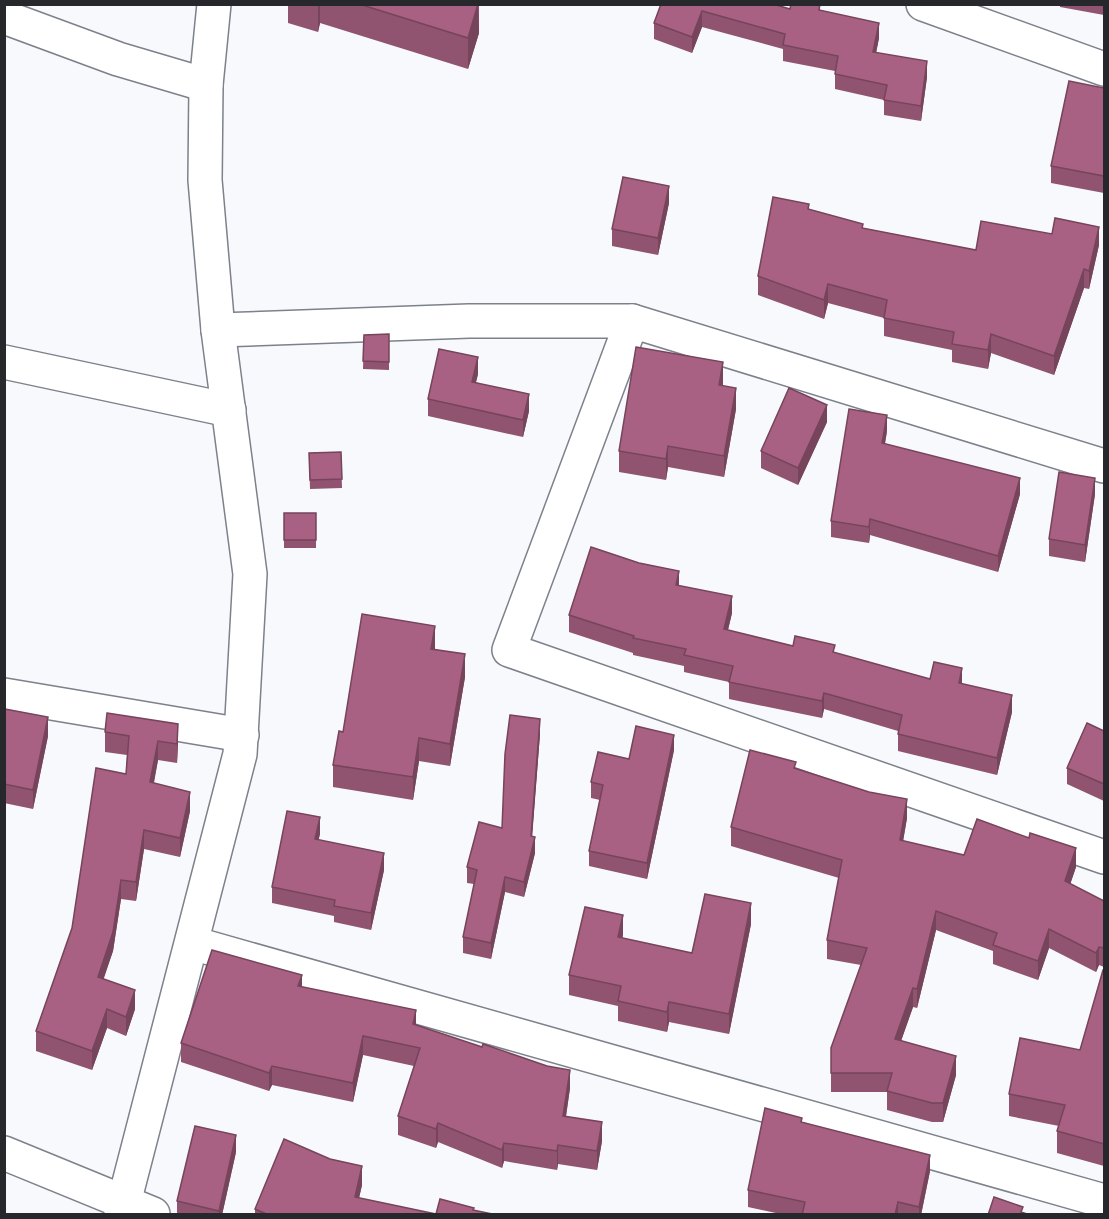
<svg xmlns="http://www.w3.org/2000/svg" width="1109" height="1219" font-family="Commissioner,sans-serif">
	<rect width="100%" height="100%" fill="#f7f9fd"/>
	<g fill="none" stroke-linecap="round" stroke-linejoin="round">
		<defs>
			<g id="minor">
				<polyline points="923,4 1104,69"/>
				<polyline points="4,17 118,59 206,85"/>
				<polyline points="218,330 469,321 632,321"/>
				<polyline points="4,362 229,410"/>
				<polyline points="1104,466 632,321 509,650 1104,857"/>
				<polyline points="4,695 242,735"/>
				<polyline points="192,943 1104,1201"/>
				<polyline points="4,1153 153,1214"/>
				<polyline points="121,1214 240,754 250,574 218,330 205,180 206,85 214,4"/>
			</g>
		</defs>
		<use href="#minor" stroke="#7c818a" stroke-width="36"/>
		<use href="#minor" stroke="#fff" stroke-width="33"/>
	</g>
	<g fill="#905370">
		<polygon points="288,4 479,4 479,33 468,69 320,23 318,32 288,23"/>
		<polygon points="661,4 790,9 820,4 820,10 879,38 876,53 927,77 921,121 884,115 884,100 835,89 835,71 783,61 783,49 702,27 692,53 654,39 654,23"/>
		<polygon points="1060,4 1104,4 1104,15 1060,7"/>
		<polygon points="1104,88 1104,193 1051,183 1051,166"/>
		<polygon points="669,203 658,255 612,246 612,229"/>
		<polygon points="809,209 863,228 976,250 1099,245 1089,289 1084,288 1054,375 991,353 988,369 952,362 952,350 884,336 884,318 828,303 824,319 758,295 758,276"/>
		<polygon points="389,334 389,370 363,369 364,335"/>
		<polygon points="478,374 476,382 529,411 523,437 428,416 428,399"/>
		<polygon points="723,383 723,386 736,409 724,477 668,467 666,480 619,472 619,451"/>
		<polygon points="827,422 798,485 761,468 761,451"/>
		<polygon points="887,431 885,444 1020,494 998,572 870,535 869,543 831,537 831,521"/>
		<polygon points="341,452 342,488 310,489 309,453"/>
		<polygon points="1095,494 1085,562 1049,556 1049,539"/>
		<rect x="284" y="513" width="32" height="35"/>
		<polygon points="679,585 732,613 728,630 793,646 835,653 930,679 962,684 1012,712 997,775 898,751 898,731 824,709 822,718 729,699 729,682 684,672 684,666 633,655 633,653 569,632 569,615"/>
		<polygon points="435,649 465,677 450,766 419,761 413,800 333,787 333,765 343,732"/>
		<polygon points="4,713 48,736 33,809 4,803"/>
		<polygon points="1104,731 1104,801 1067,784 1067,768"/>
		<polygon points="105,732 178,743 177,763 158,760 154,783 190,811 180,857 144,849 136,901 121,899 113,951 103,979 135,1009 126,1036 107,1028 92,1070 36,1051 36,1031 126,774 127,755 105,752"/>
		<polygon points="540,734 532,836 535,853 524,897 505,892 491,959 463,953 463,937 474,884 467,883 467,867 502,828"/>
		<polygon points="674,750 647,879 589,866 589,851 600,800 591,798 591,782 629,759"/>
		<polygon points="796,769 907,818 903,841 964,855 1076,867 1070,884 1104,901 1104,967 1099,965 1096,972 1049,948 1038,980 993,964 993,951 936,930 917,1008 913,1007 901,1041 956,1075 943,1122 932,1122 887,1110 887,1092 831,1092 831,1048 861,965 827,959 827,940 839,878 731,846 731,827"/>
		<polygon points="320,834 318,840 384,870 371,930 334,922 334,916 272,903 272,887"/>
		<polygon points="751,924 729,1034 669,1022 667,1032 618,1021 618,1006 569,995 569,975 623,935 622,938 692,953"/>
		<polygon points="1104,970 1104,1166 1057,1153 1057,1131 1059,1126 1009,1116 1009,1094 1080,1050"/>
		<polygon points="302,987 416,1025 570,1088 566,1117 602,1141 597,1170 558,1164 557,1170 504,1161 502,1168 438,1142 436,1148 398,1135 398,1116 414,1066 363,1055 353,1102 272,1085 269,1091 181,1062 181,1043"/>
		<polygon points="802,1122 930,1171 921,1215 785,1215 748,1207 748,1190"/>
		<polygon points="236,1152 222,1215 177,1215 177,1201"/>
		<polygon points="362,1185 359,1198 436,1214 474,1210 497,1215 255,1215 255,1209"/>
	</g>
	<g fill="#76445b">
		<polygon points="318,4 320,4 320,23 318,32"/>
		<polygon points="478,4 479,33 468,69 468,38"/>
		<polygon points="702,11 702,27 692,53 692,37"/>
		<polygon points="879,23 879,38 873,68 873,52"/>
		<polygon points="927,61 927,77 921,121 921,106"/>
		<polygon points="669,186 669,203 658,255 658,238"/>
		<polygon points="1099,227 1099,245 1089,289 1089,271"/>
		<polygon points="1084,269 1084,288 1054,375 1054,356"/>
		<polygon points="828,284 828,303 824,319 824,300"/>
		<polygon points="991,334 991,353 988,369 988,350"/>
		<polygon points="478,357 478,374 472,398 472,382"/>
		<polygon points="723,362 723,383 719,406 719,385"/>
		<polygon points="736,388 736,409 724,477 724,456"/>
		<polygon points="529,394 529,411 523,437 523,420"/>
		<polygon points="827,405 827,422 798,485 798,468"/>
		<polygon points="887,415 887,431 882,459 882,443"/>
		<polygon points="668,446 668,467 666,480 666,459"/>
		<polygon points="1020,478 1020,494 998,572 998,556"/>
		<polygon points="1095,478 1095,494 1085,562 1085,545"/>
		<polygon points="870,519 870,535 869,543 869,527"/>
		<polygon points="679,571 679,588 676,585"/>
		<polygon points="732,596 732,613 724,646 724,629"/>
		<polygon points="435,626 435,649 431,671 431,649"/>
		<polygon points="465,654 465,677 450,766 450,744"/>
		<polygon points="962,668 962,685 959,683"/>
		<polygon points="824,693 824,709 822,718 822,701"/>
		<polygon points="1012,695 1012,712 997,775 997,758"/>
		<polygon points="48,717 48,736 33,809 33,790"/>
		<polygon points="540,719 540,734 531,852 531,836"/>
		<polygon points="178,724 178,743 177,763 177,744"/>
		<polygon points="674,735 674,750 647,879 647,863"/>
		<polygon points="419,738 419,761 413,800 413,777"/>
		<polygon points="158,741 158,760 150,801 150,782"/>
		<polygon points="190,792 190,811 180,857 180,838"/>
		<polygon points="907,799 907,818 900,859 900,840"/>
		<polygon points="320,817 320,834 315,856 315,839"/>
		<polygon points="144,830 144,849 136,901 136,882"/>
		<polygon points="535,837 535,853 524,897 524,882"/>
		<polygon points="1076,848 1076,867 1065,900 1065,881"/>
		<polygon points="384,853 384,870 371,930 371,913"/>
		<polygon points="505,877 505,892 491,959 491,943"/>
		<polygon points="121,880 121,899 113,951 98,996 98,977"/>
		<polygon points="751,903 751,924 729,1034 729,1014"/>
		<polygon points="936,911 936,930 917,1008 917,989"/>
		<polygon points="623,915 623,935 618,957 618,937"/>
		<polygon points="1049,929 1049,948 1038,980 1038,961"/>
		<polygon points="1099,947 1099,965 1096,972 1096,953"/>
		<polygon points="302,975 302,994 298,986"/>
		<polygon points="913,988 913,1007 895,1058 895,1039"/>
		<polygon points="135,990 135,1009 126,1036 126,1017"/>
		<polygon points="669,1002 669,1022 667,1032 667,1012"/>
		<polygon points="107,1009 107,1028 92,1070 92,1051"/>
		<polygon points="416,1010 416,1029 413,1024"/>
		<polygon points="363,1036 363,1055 353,1102 353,1083"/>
		<polygon points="956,1056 956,1075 943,1122 943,1103"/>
		<polygon points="272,1066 272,1085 269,1091 269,1073"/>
		<polygon points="570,1070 570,1088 563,1135 563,1116"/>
		<polygon points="602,1122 602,1141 597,1170 597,1151"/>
		<polygon points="438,1123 438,1142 436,1148 436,1129"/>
		<polygon points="236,1135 236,1152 222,1215 219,1215 219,1211"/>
		<polygon points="504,1143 504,1161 502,1168 502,1150"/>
		<polygon points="558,1145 558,1164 557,1170 557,1151"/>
		<polygon points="930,1155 930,1171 921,1215 919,1215 919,1207"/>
		<polygon points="362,1166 362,1185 355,1215 355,1197"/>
		<polygon points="898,1202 898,1215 895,1215"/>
	</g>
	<g fill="#a86182" stroke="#76445b" stroke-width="1.5">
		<polygon points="359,4 478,4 468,38"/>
		<polygon points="661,4 773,4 790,9 791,4 820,4 819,10 879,23 873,52 927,61 921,106 884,100 887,85 835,74 838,56 783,45 785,34 702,11 692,37 654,23"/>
		<polygon points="1069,81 1104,88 1104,176 1051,166"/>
		<polygon points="623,177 669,186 658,238 612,229"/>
		<polygon points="773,197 809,204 808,209 863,224 862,228 976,250 981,221 1052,234 1055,218 1099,227 1089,271 1084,269 1054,356 991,334 988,350 952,344 954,332 884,318 887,300 828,284 824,300 758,276"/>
		<polygon points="389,334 389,362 363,361 364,335"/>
		<polygon points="636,347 723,362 719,385 736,388 724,456 668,446 666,459 619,451"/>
		<polygon points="439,349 478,357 472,382 529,394 523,420 428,399"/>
		<polygon points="789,388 827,405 798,468 761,451"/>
		<polygon points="849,409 887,415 882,443 1020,478 998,556 870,519 869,527 831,521"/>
		<polygon points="341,452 342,479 310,480 309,453"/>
		<polygon points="1059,472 1095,478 1085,545 1049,539"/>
		<rect x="284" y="513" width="32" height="27"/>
		<polygon points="591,547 639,563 679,571 676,585 732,596 724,629 793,646 795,636 835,645 833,652 930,679 934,662 962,668 959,683 1012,695 997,758 898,734 902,715 824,693 822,701 729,682 733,666 684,655 686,649 633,638 634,636 569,615"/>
		<polygon points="362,614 435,626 431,649 465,654 450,744 419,738 413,777 333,765 339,731 343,732"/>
		<polygon points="5,709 48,717 33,790 4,784"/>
		<polygon points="107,713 178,724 177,744 158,741 150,782 190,792 180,838 144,830 136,882 121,880 113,932 98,977 135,990 126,1017 107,1009 92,1051 36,1031 72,928 96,768 126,774 129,736 105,732"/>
		<polygon points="510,715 540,719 531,836 535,837 524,882 505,877 491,943 463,937 477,870 467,867 479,822 502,828 505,754"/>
		<polygon points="1087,723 1104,731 1104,784 1067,768"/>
		<polygon points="636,726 674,735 647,863 589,851 603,785 591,782 598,752 629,759"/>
		<polygon points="750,750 796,762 794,768 869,792 907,799 900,840 964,855 977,819 1029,838 1030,833 1076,848 1065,881 1104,901 1104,948 1099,947 1096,953 1049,929 1038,961 993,945 997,933 936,911 917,989 913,988 895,1039 956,1056 943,1103 932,1103 887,1091 892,1073 831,1073 831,1048 867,948 827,940 842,860 731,827"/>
		<polygon points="287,811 320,817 315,839 384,853 371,913 334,906 335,900 272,887"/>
		<polygon points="705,894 751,903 729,1014 669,1002 667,1012 618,1001 621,986 569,975 585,907 623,915 618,937 692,953"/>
		<polygon points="212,950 302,975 298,986 416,1010 413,1024 482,1047 483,1044 547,1066 570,1070 563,1116 602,1122 597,1151 558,1145 557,1151 504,1143 502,1150 438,1123 436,1129 398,1116 420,1048 363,1036 353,1083 272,1066 269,1073 181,1043"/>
		<polygon points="1103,970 1104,970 1104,1144 1057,1131 1065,1105 1009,1094 1020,1038 1080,1050"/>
		<polygon points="765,1108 802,1118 801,1122 930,1155 919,1207 898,1202 895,1215 802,1215 805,1202 748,1190"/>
		<polygon points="195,1126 236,1135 219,1211 177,1201"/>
		<polygon points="284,1139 330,1159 362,1166 355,1197 436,1214 440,1199 474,1208 473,1210 497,1215 269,1215 255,1209"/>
		<polygon points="994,1197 1023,1207 1021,1212 1030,1215 988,1215"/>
	</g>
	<rect width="1109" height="1219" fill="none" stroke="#26282c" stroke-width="12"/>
</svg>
